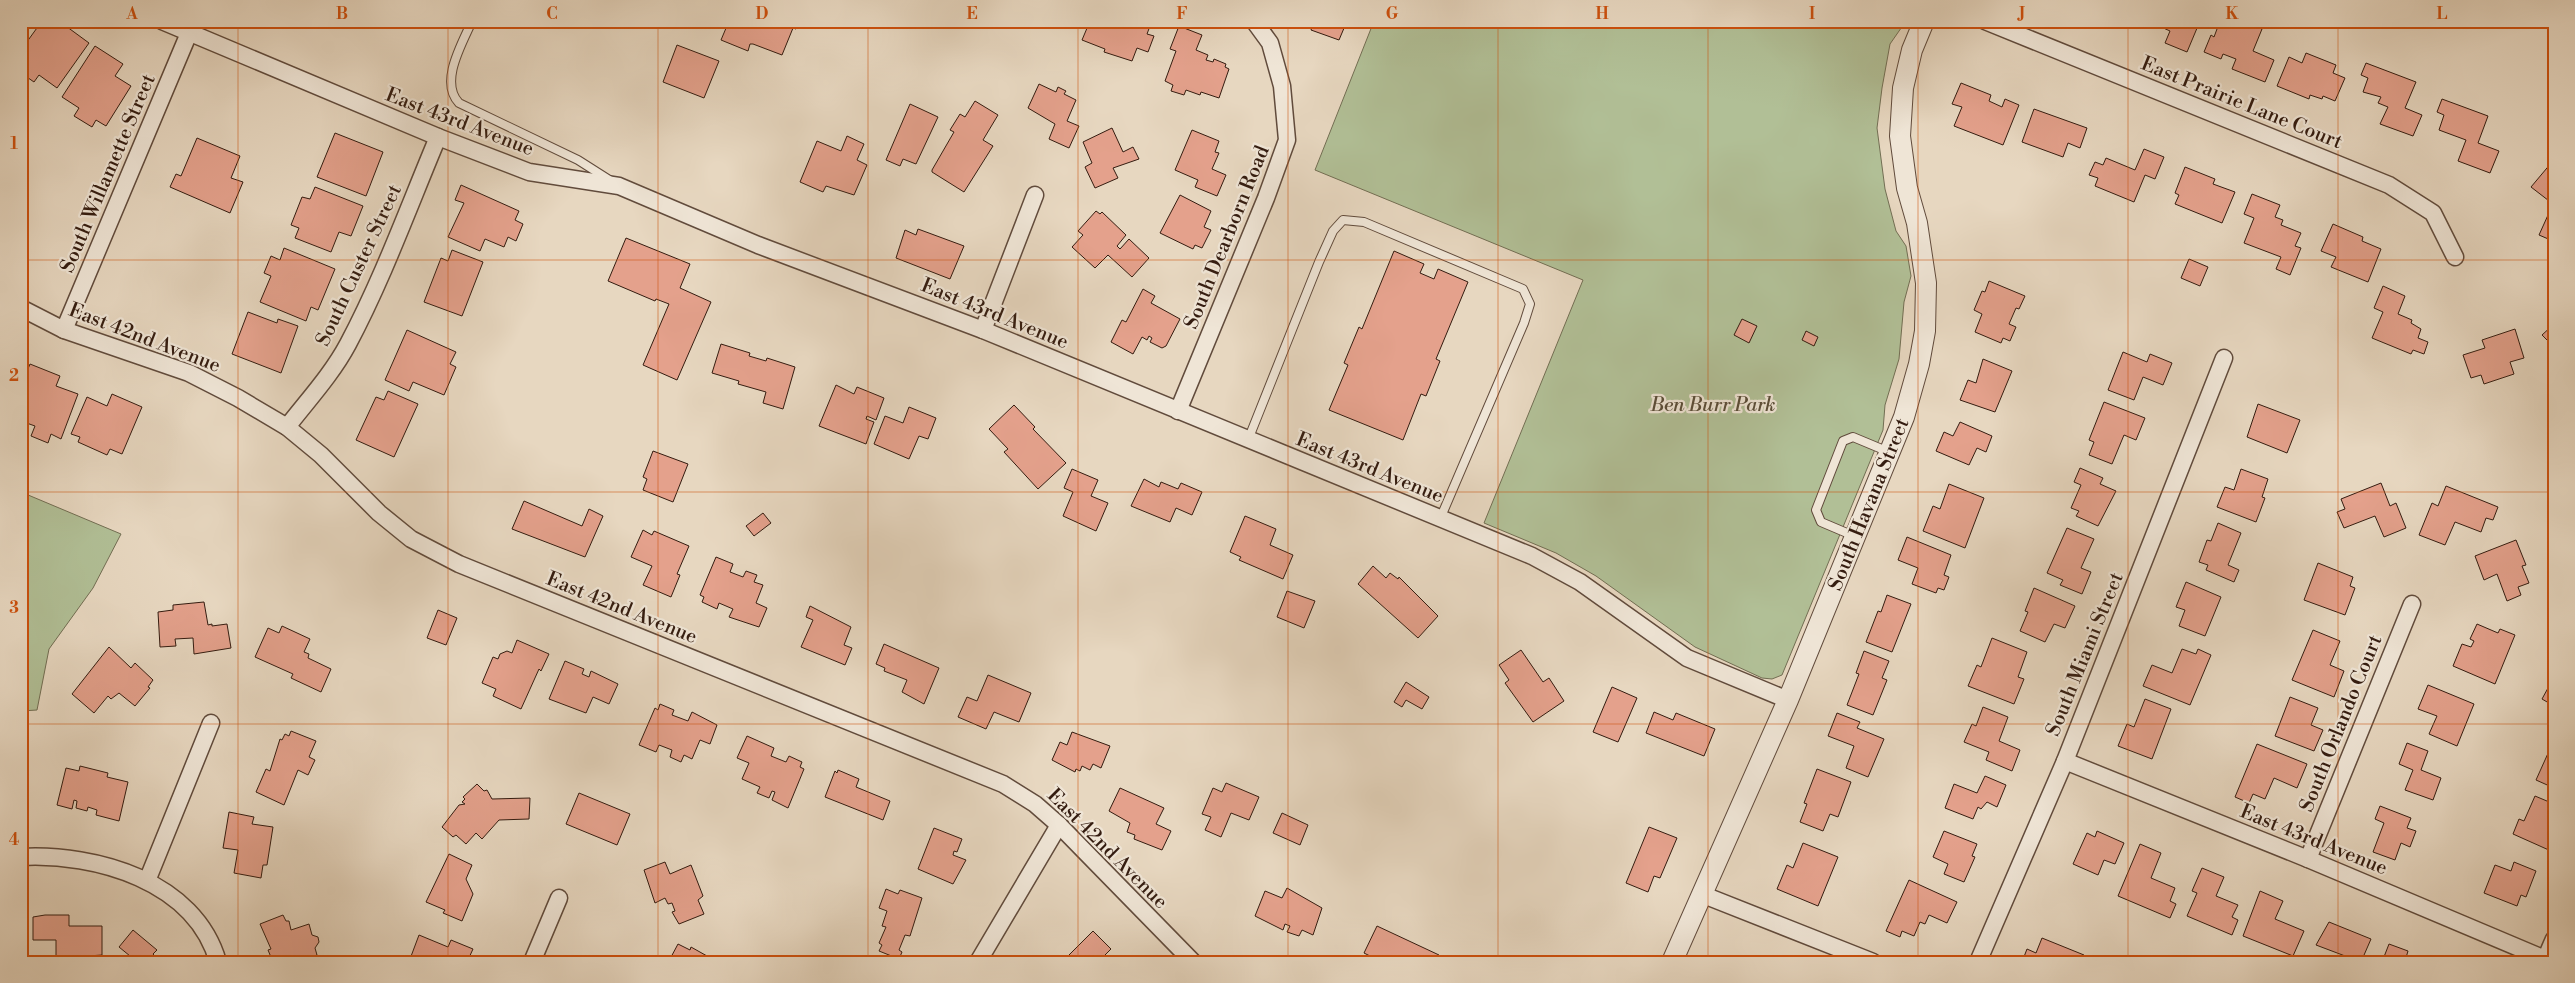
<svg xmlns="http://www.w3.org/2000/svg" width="2575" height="983" font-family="'Libre Bodoni',serif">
	<rect width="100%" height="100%" fill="#e7d7c0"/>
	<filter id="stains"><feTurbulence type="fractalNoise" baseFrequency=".004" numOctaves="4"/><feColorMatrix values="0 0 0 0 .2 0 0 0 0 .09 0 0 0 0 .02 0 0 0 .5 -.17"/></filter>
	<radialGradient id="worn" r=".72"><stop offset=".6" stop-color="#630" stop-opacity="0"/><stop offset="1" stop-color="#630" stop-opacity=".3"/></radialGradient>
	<g fill="#b1bf96" stroke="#726e53">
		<polygon points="1374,21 1906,21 1890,44 1882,88 1877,128 1885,189 1896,231 1906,246 1911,276 1904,302 1899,359 1885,405 1883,430 1782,675 1772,679 1762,678 1695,647 1596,576 1556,553 1484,523 1583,280 1315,170"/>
		<polygon points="21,492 121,534 93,588 49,649 37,710 21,711"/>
	</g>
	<g fill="#e4a18c" stroke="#341c10">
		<polygon points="42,21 59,21 89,43 57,88 39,75 34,82 21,73 25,63 21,60 21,50"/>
		<polygon points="729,21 799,21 796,29 793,28 782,55 753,44 750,44 748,51 721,40"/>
		<polygon points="1090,21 1130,23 1138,21 1150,26 1147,34 1154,36 1148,52 1137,48 1132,61 1104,52 1105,49 1082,40"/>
		<polygon points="1314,21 1347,21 1339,40 1311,30"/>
		<polygon points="2148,21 2200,21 2187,52 2165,43 2170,31"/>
		<polygon points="2220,21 2241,21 2262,29 2253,51 2274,60 2265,82 2232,69 2236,59 2223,54 2221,59 2204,52 2211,35 2214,37"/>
		<polygon points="1179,26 1202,35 1196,50 1208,55 1206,60 1213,62 1214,59 1226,64 1225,67 1229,69 1219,98 1201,92 1200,95 1186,90 1184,95 1171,91 1173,85 1165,81 1176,51 1170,49"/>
		<polygon points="677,45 719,61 704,98 663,82"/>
		<polygon points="95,46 123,64 115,76 131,86 106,126 96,120 92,127 74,116 79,108 62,97"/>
		<polygon points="2306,53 2336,65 2333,73 2345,78 2335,101 2323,96 2322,99 2310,95 2309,99 2277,86 2289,57 2302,63"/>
		<polygon points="2366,63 2416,82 2405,108 2422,115 2413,136 2380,124 2388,107 2378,103 2381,97 2363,92 2368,78 2361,75"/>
		<polygon points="1961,83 1991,95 1989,101 2002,107 2005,99 2019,105 2003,145 1954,126 1962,107 1952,104"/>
		<polygon points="1039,84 1056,92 1058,87 1066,91 1064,94 1076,100 1067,121 1079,126 1069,148 1049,139 1055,124 1028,108"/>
		<polygon points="2442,99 2488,116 2478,143 2499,151 2490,173 2458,161 2466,140 2439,130 2444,115 2437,112"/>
		<polygon points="975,101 998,115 983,140 993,146 964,192 932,172 932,170 954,132 950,130 960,114 965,117"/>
		<polygon points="910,104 938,117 916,164 903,159 900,166 886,160"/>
		<polygon points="2034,109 2087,128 2080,148 2068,143 2063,157 2022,142"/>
		<polygon points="1112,128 1123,152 1133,147 1139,159 1113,168 1118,178 1095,188 1085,167 1092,163 1083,142"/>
		<polygon points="1192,130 1219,141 1215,152 1219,153 1212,169 1226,175 1217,196 1195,187 1198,180 1175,170"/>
		<polygon points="335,133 383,152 366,196 317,177"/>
		<polygon points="847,136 864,144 857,160 867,165 854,195 826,186 823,192 800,182 817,141 841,151"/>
		<polygon points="197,138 240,156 231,178 243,182 230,213 170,187 176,174 181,176"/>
		<polygon points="2144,149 2164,157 2155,179 2145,175 2134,202 2095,186 2098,178 2089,175 2095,162 2103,165 2106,158 2135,170"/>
		<polygon points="2552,162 2554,163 2553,241 2539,235 2553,204 2531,187"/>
		<polygon points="2185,167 2215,179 2213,184 2235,192 2222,223 2175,204 2179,195 2175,193"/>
		<polygon points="461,185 519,211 515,220 523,224 516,241 508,237 504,247 485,239 480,251 448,237 464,203 455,200"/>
		<polygon points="315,187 363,206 351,236 339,232 331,252 295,238 299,228 291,225 302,197 310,199"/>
		<polygon points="2252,194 2280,205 2275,217 2283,220 2281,225 2301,233 2295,246 2301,248 2290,275 2276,269 2281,257 2244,243 2254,218 2244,214"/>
		<polygon points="1180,195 1211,211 1204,227 1211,230 1202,248 1195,245 1193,249 1160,233"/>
		<polygon points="1096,211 1100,214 1102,212 1126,235 1117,246 1120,249 1129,239 1149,258 1132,277 1108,255 1095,268 1072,247 1083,235 1078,231"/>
		<polygon points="2333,224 2363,237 2362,241 2381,249 2368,282 2331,267 2336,257 2321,251"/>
		<polygon points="918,229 964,246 950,279 896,258 905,230 916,235"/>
		<polygon points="626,238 690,264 680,288 711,302 677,380 643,365 669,304 656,299 655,301 608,281"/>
		<polygon points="284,248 335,269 318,310 311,307 306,321 260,302 271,276 264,273 271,256 280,260"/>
		<polygon points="452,250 483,262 462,316 424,302 441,258 448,261"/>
		<polygon points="1394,251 1424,264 1420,273 1434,279 1438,269 1468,282 1436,359 1440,361 1426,396 1421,394 1403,440 1329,410 1348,365 1344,363 1359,327 1362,329"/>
		<polygon points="2189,259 2208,267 2200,286 2181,278"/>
		<polygon points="1989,281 2025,296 2019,309 2016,308 2009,324 2016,327 2010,341 2003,338 2001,343 1975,332 1982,314 1974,310 1982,291 1985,292"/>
		<polygon points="2383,286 2405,296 2398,314 2412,320 2411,323 2421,329 2418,338 2428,342 2424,354 2413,350 2411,354 2372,338 2383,312 2374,308"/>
		<polygon points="1143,289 1155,296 1151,303 1180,319 1166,346 1162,348 1150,342 1152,338 1149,336 1147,340 1142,337 1133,354 1111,342 1122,320 1126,322"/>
		<polygon points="248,312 277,323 278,319 298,326 281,373 232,354"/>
		<polygon points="1742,319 1757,326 1749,343 1734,335"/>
		<polygon points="2554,324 2554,347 2542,335"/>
		<polygon points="2515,329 2524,358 2510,362 2514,374 2484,384 2481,375 2471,378 2463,355 2485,348 2482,340"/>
		<polygon points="407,330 456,352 450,364 456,367 444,395 413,382 409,391 385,380"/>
		<polygon points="1806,331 1818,337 1814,346 1802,340"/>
		<polygon points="721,344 750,353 749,356 766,361 767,358 795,367 783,409 763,403 766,392 738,384 739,381 712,373"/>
		<polygon points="2123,352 2147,362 2150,354 2172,363 2163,385 2143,377 2134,400 2108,390"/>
		<polygon points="1983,359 2012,371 1995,412 1960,400 1968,380 1976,383"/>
		<polygon points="30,364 60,376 56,386 78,394 61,439 51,434 48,443 31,436 35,426 21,421 21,386"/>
		<polygon points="836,385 854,394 857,387 884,398 876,420 867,416 866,419 874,422 866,444 819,426"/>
		<polygon points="388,391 418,404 394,457 356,440 376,397 384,400"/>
		<polygon points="112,394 142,407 122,454 110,449 107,455 78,442 80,437 71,434 87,397 107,406"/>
		<polygon points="2104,402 2145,418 2136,440 2124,435 2112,464 2089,455 2094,442 2089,440"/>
		<polygon points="2258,404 2300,420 2287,453 2247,437"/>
		<polygon points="1014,405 1035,427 1033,429 1066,463 1038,489 1004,452 1008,449 989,429"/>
		<polygon points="909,407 936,418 928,439 919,436 909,459 874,444 885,416 903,423"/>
		<polygon points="1960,422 1992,436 1986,452 1977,448 1969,465 1936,451 1944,432 1953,436"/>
		<polygon points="653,451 688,464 673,502 643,490 647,479 643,477"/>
		<polygon points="2080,468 2103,478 2100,484 2116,491 2098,526 2076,516 2079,511 2071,508 2081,485 2074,482"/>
		<polygon points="1072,469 1098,480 1091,496 1108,503 1096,531 1063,516 1073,492 1064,488"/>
		<polygon points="2241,469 2268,479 2262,497 2265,498 2256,522 2217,507 2225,487 2234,490"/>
		<polygon points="1144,479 1159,487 1161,482 1178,489 1181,483 1202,492 1192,515 1176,508 1170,522 1131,506"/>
		<polygon points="2381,483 2390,506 2396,503 2406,528 2384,537 2375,516 2344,528 2337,512 2345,509 2341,499"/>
		<polygon points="1949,484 1984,498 1965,548 1923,531 1933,506 1940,509"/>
		<polygon points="2446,486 2498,507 2493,520 2486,518 2481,532 2455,522 2445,545 2419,535 2432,503 2438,506"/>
		<polygon points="524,501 582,526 589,509 603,516 585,557 512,529"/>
		<polygon points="763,513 771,523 754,536 746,526"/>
		<polygon points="1245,516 1276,529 1270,545 1293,555 1283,579 1239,560 1241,557 1230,552"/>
		<polygon points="2218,523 2241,533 2228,565 2239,570 2234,582 2206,570 2208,565 2199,562 2207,540 2211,541"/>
		<polygon points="2067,528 2094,539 2081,568 2091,572 2082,594 2060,585 2063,580 2047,573"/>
		<polygon points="643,530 652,535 654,531 689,546 677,574 680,575 671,597 643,585 652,566 631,557"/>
		<polygon points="1907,537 1951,555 1944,575 1949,577 1944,590 1938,588 1936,593 1912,584 1918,568 1898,560"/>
		<polygon points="2516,540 2526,565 2522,566 2529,583 2518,587 2521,595 2507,601 2497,574 2484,580 2475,556"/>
		<polygon points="716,557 733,564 730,572 743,577 746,571 757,575 754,582 763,585 756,603 767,608 759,627 729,617 733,609 719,603 717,609 702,602 704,597 700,595"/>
		<polygon points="2318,563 2353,577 2350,586 2355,588 2345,615 2304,600"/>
		<polygon points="1373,566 1386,578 1390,573 1398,579 1399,577 1438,616 1418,638 1358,584"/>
		<polygon points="2186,582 2221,597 2205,636 2179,626 2185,610 2176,607"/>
		<polygon points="2034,588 2075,606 2065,628 2054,624 2045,642 2020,631 2028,612 2025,611"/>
		<polygon points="1287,591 1315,601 1304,628 1277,617"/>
		<polygon points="1887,595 1911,604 1892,652 1866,642 1878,611 1881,612"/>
		<polygon points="204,602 208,625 212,624 212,626 227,624 231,648 194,654 193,638 175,639 176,646 160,647 158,612 173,610 173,605"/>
		<polygon points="810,606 851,627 844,645 852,648 845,665 801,647 813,620 806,617"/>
		<polygon points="438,610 457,618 446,645 427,638"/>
		<polygon points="2477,624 2498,633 2500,629 2515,635 2495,684 2453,666 2462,644 2471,647 2474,641 2470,639"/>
		<polygon points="282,626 310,639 304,652 309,654 308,658 331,669 321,692 291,678 293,674 255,657 268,628 279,633"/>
		<polygon points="2313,630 2340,641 2330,665 2344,671 2334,697 2292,680"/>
		<polygon points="1992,638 2027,652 2018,677 2024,679 2014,704 1968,686 1977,665 1981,667"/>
		<polygon points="517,640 549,654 541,671 539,669 521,709 493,696 496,689 482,683 493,657 498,659 500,654 507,651 512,653"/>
		<polygon points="884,644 939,668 924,704 902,692 907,680 884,671 885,668 876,664"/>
		<polygon points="109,647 131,668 135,663 153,680 148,687 150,688 135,706 119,693 111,699 108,696 94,713 72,694"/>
		<polygon points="2182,649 2196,654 2198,649 2211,655 2190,705 2143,686 2152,665 2172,673"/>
		<polygon points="1521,650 1543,682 1549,678 1564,701 1533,722 1505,683 1509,680 1499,665"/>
		<polygon points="1864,651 1889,661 1882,678 1887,680 1873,715 1847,705 1859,674 1856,673"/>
		<polygon points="565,661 584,669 582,674 589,677 591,671 618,684 609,704 593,697 586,713 549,699"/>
		<polygon points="988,675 1031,693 1019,722 994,712 986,729 958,717 967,697 977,701"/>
		<polygon points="1406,682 1429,697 1422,709 1406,700 1402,707 1394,702"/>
		<polygon points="2428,685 2474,704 2457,746 2429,734 2437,716 2418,709"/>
		<polygon points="1612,687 1637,698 1618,742 1593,732"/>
		<polygon points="2548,688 2554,691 2554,706 2542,699"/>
		<polygon points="2290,697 2318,708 2311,725 2323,730 2314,751 2275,736"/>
		<polygon points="2145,699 2171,709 2152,759 2118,746 2127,724 2134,727"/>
		<polygon points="660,704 674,710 672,715 688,721 692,712 717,725 710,744 700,740 692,759 684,755 681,762 670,757 672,750 659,745 656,752 639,745 655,708 658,710"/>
		<polygon points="1983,707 2008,717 1999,741 2020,750 2012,771 1986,760 1989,752 1964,742 1972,724 1976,726"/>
		<polygon points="1654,712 1673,720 1676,713 1715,729 1704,756 1646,733"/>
		<polygon points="1837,713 1860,722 1857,728 1884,739 1868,777 1846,768 1854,746 1828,736"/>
		<polygon points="291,731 316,741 309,757 315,760 308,775 298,770 284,805 256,792 266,769 270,771 280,739 282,740 285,734 289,736"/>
		<polygon points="1072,732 1110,746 1101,768 1093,764 1090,770 1082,766 1080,771 1076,769 1075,772 1052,760 1060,742 1067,745"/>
		<polygon points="747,736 774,748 771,756 786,762 789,756 802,762 800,767 804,769 788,808 772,800 775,792 772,791 769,798 757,793 760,787 742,779 749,763 737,758"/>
		<polygon points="2554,740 2554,788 2536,780"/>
		<polygon points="2407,743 2428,751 2421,770 2441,778 2433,800 2405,790 2413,770 2399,764"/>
		<polygon points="2257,744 2307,764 2297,788 2274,778 2265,799 2253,794 2249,803 2235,797"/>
		<polygon points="21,754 24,755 23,768 26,768 24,792 21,792"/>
		<polygon points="80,766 108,773 107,777 128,782 119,821 96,815 97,810 88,807 87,811 76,808 77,801 74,800 72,809 57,805 66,768 79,771"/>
		<polygon points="1817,769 1851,782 1838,817 1830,814 1823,831 1800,822 1807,804 1804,803"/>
		<polygon points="838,770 859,779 856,787 890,801 883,820 825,797 835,771 837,773"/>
		<polygon points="1985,776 2006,785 1997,807 1987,802 1981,809 1978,807 1973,819 1945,808 1954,784 1977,793"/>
		<polygon points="1226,783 1259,797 1249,820 1231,813 1221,837 1205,830 1211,817 1202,814 1213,788 1222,792"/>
		<polygon points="477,784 484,791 487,790 492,799 530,798 529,819 499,820 482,839 476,833 466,844 456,835 453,837 442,827 459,805 465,804 462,802 465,799 463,797"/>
		<polygon points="1120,788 1164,808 1156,824 1171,831 1162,850 1134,839 1135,835 1127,832 1130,823 1109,811"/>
		<polygon points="579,793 630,814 617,845 566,824"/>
		<polygon points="2535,796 2554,804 2554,844 2551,851 2513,834 2519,819 2524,821"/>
		<polygon points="2380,806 2411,818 2407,828 2416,831 2410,847 2401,843 2395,860 2373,852 2384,823 2375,819"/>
		<polygon points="229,812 254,817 252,824 273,827 267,865 263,865 261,878 234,873 238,850 223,848"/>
		<polygon points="1282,813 1308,825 1300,845 1273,833"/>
		<polygon points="1649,827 1677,838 1660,878 1654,876 1648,892 1626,883"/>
		<polygon points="934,828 962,839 957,852 954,851 953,855 966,860 953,884 918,869"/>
		<polygon points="1944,831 1977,844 1972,856 1975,857 1964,882 1944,874 1948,864 1933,857"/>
		<polygon points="2097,831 2124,843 2115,864 2104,860 2098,875 2073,864 2087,833 2095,837"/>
		<polygon points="1803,843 1838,857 1818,906 1777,889 1787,865 1793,868"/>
		<polygon points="2140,844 2161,853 2151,878 2175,888 2170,901 2176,904 2170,918 2118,896"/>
		<polygon points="449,854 472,865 466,879 473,894 462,921 443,913 445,910 426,902"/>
		<polygon points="665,862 670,874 691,865 703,896 698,900 704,914 679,924 672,912 675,911 672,903 668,904 665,898 655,903 644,870"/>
		<polygon points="2514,862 2536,871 2526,897 2521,895 2517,906 2484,893 2495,865 2511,871"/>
		<polygon points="2202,868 2224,877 2216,896 2238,905 2232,917 2238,920 2232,935 2187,916 2197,893 2192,891"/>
		<polygon points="1909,880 1957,902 1947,923 1929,915 1925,924 1920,922 1914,936 1902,931 1900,937 1886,931"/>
		<polygon points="1287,888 1322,908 1313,935 1302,930 1299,936 1287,932 1290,926 1285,924 1283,930 1255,916 1265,891 1282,898"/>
		<polygon points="886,889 898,894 900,890 922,898 910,936 905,935 899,950 902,952 899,959 879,951 882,945 879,943 886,927 882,926 887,911 879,908"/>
		<polygon points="2260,891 2283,901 2275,919 2304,931 2293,956 2243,936"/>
		<polygon points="45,915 69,915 69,926 102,926 102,955 88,956 88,960 56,960 56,940 33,940 33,917"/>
		<polygon points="283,915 286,921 289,921 291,930 309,924 312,935 318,937 319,942 315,948 317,955 307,959 308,962 273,962 268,950 271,949 260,924"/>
		<polygon points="2329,922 2371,939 2361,962 2316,945"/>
		<polygon points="1377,926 1439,955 1436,962 1382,962 1364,953"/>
		<polygon points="133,930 157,950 153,954 160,962 125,962 130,956 119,947"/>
		<polygon points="1093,931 1111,949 1105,955 1112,962 1076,962 1069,955"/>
		<polygon points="419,935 448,947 451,940 473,949 467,962 413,962 410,959"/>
		<polygon points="2042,938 2084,955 2082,962 2022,962 2027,949 2036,953"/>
		<polygon points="678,944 690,950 691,947 707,956 704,962 672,962 670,959"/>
		<polygon points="2389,944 2408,951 2405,961 2407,962 2382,962"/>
	</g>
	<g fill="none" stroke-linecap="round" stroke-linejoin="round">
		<defs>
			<g id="service">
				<path d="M 472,21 C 462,44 439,82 459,103 L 578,160 L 611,181"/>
				<polyline points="1248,440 1319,262 1333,231 1343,220 1364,222 1523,289 1530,304 1524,323 1440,519"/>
				<polyline points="1854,536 1821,522 1816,510 1843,441 1853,437 1889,452"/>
			</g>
			<g id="minor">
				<polyline points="162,21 438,137 529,172 619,186 758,245 983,330 1532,556 1580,582 1687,658 1788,700"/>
				<polyline points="1985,21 2389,185 2433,213 2455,257"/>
				<polyline points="21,308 64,330 189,373 238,398 287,427 321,455 379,513 411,539 459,564 1003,784 1035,804 1059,825 1193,962"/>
				<polyline points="64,330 189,33"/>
				<polyline points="983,330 1035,195"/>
				<polyline points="1178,411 1266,198 1287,140 1282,86 1270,43 1254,21"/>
				<path d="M 287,427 C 308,400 332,374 348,344 C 383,278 409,206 438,137"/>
				<polyline points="2065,761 2308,859 2545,959"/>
				<path d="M 21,857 C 96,853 195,881 218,962"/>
				<polyline points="2308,859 2412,604"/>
				<polyline points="147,881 211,723"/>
				<polyline points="1701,894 1873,962"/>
				<polyline points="532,962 559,898"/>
				<polyline points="978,962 1059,825"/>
				<polyline points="1978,962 2065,761 2224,358"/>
				<polyline points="2544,962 2554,939"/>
			</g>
			<polyline id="tertiary" points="1672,962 1788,700 1904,417 1919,364 1925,331 1926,283 1917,223 1907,188 1900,136 1903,88 1912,50 1924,21"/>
		</defs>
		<use href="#service" stroke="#614b3c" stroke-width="10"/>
		<use href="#minor" stroke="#614b3c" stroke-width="19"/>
		<use href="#tertiary" stroke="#614b3c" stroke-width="22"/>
		<use href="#service" stroke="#efe5d6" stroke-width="8"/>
		<use href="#minor" stroke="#efe5d6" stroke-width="16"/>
		<use href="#tertiary" stroke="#efe5d6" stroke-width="20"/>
	</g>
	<path fill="none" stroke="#cd500d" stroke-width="1" stroke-opacity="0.55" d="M 238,21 L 238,962M 448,21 L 448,962M 658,21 L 658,962M 868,21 L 868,962M 1078,21 L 1078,962M 1288,21 L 1288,962M 1498,21 L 1498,962M 1708,21 L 1708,962M 1918,21 L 1918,962M 2128,21 L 2128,962M 2338,21 L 2338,962M 21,260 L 2554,260M 21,492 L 2554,492M 21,724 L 2554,724"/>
	<g text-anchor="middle" stroke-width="4.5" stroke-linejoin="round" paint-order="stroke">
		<g font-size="20" fill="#341c10" stroke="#efe5d6">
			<text transform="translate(2242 102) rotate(22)" y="7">East Prairie Lane Court</text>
			<text transform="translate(460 121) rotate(21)" y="7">East 43rd Avenue</text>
			<text transform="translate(107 173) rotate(-67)" y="7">South Willamette Street</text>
			<text transform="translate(1226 237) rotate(-68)" y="7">South Dearborn Road</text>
			<text transform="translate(358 265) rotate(-65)" y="7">South Custer Street</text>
			<text transform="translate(995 313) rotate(22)" y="7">East 43rd Avenue</text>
			<text transform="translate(145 337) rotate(21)" y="7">East 42nd Avenue</text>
			<text transform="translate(1370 467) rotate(22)" y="7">East 43rd Avenue</text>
			<text transform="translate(1868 504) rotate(-68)" y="7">South Havana Street</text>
			<text transform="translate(622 607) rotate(22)" y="7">East 42nd Avenue</text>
			<text transform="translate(2084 654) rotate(-68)" y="7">South Miami Street</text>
			<text transform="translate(2340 723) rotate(-68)" y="7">South Orlando Court</text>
			<text transform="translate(2314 839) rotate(22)" y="7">East 43rd Avenue</text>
			<text transform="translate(1108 848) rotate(45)" y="7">East 42nd Avenue</text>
		</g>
		<g font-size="20" font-style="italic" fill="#5a4d38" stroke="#efe5d6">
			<text x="1713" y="411">Ben Burr Park</text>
		</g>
	</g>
	<rect width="2575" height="983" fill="none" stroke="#e7d7c0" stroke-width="55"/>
	<rect x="28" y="28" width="2520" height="928" fill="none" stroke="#cd500d" stroke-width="2"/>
	<g font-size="16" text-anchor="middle" font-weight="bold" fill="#cd500d">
		<text x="132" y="19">A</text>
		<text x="342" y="19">B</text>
		<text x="552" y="19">C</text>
		<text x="762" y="19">D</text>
		<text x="972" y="19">E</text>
		<text x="1182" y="19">F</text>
		<text x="1392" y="19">G</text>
		<text x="1602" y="19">H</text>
		<text x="1812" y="19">I</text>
		<text x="2022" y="19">J</text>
		<text x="2232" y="19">K</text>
		<text x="2442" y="19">L</text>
		<text x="14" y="149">1</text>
		<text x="14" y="381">2</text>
		<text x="14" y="613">3</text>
		<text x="14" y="845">4</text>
	</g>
	<rect width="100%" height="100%" filter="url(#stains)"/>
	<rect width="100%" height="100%" fill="url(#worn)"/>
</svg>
